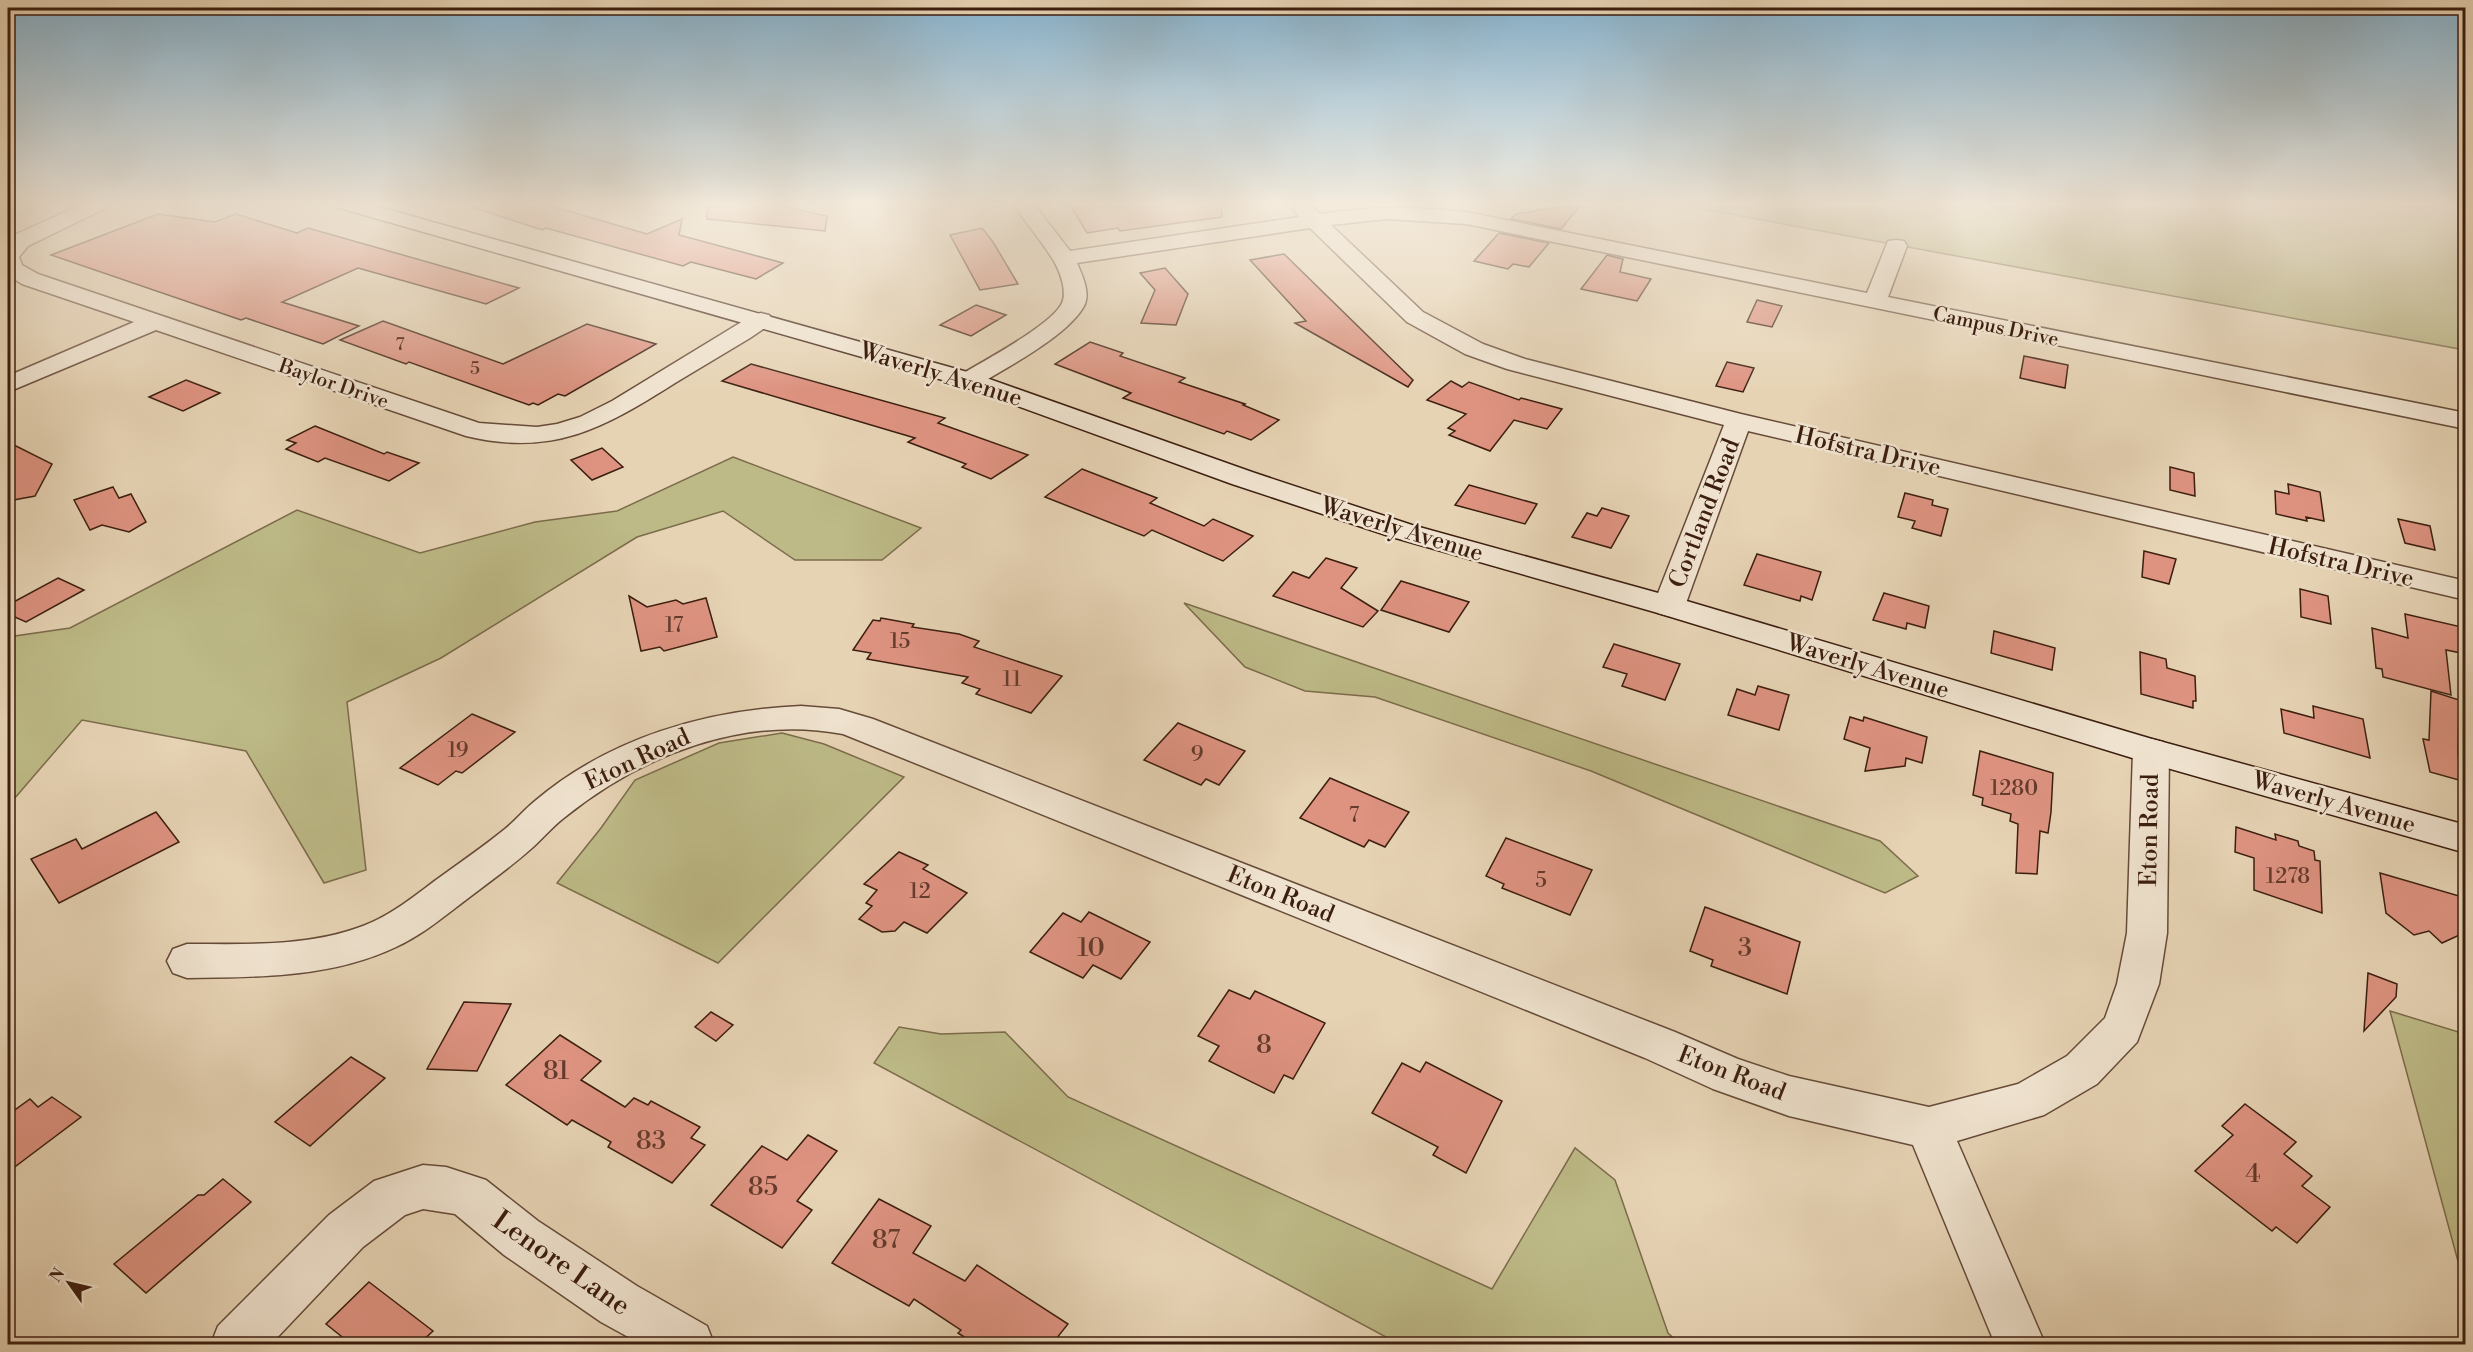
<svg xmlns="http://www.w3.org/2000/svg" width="2473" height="1352" font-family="'Libre Bodoni',serif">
	<rect width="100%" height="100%" fill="#e6d3b4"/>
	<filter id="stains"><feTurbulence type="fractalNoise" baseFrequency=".00333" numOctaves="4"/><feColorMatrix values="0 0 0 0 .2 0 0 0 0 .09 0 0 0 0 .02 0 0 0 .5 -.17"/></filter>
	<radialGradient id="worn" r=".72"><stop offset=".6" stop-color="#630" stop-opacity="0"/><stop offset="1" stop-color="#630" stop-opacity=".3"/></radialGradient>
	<g fill="#bdba87" stroke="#7c6c4b" stroke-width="1.5">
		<polygon points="1670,203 2465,203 2465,350"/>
		<polygon points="733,457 921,528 882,560 795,560 723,511 637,537 441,658 347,702 366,870 324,883 246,751 82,720 8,806 8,637 70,628 297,510 420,553 535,522 617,511"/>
		<polygon points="1184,603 1880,841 1918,876 1885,893 1591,771 1375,697 1305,691 1245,667"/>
		<polygon points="782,733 824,744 904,777 718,963 557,883 601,828 635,780 719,743"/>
		<polygon points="2390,1011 2465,1034 2465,1287"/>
		<polygon points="899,1027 941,1034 1005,1032 1068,1097 1492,1289 1575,1148 1615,1180 1668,1333 1680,1344 1399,1344 874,1063"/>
	</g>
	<g fill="#de9381" stroke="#3c1e0f" stroke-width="1.5">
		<polygon points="473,203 541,203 647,234 682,219 679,235 783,263 756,279 691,262 683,266 546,228 542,230 472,207"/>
		<polygon points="708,203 768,203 827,216 825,231 707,219"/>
		<polygon points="1069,203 1221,203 1222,217 1120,231 1118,228 1087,233"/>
		<polygon points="1582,203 1561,229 1511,219 1516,214"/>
		<polygon points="158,214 215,222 236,214 297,233 308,228 519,288 486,304 358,268 282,302 359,326 323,344 246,318 241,320 51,255"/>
		<polygon points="982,228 993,242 1018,284 980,290 950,235"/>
		<polygon points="1499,233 1549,243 1529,267 1513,264 1508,269 1474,261"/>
		<polygon points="1284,254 1413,380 1408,387 1295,323 1306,321 1250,260"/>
		<polygon points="1607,255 1623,259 1620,272 1651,279 1637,301 1581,289"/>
		<polygon points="1165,268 1188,294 1176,325 1141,323 1155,290 1140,273"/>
		<polygon points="1757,300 1782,306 1772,327 1747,322"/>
		<polygon points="976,305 1006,315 971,336 940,325"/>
		<polygon points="383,321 503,364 587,324 656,344 565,396 558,394 538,405 533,403 529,405 409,362 406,364 340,340"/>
		<polygon points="1090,342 1123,353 1120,356 1185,378 1179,382 1245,404 1243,405 1279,420 1251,440 1227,431 1224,434 1123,398 1131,393 1055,364"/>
		<polygon points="2024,356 2068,365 2065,388 2020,378"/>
		<polygon points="1727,362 1754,368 1743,392 1716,386"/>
		<polygon points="751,364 945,418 938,423 1028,455 991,479 962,467 966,464 908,442 915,438 722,381"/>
		<polygon points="186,380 220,393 183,411 149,397"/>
		<polygon points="1451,381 1462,387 1469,382 1519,400 1521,398 1562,409 1547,429 1514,420 1490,451 1449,435 1455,431 1448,428 1466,414 1427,400"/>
		<polygon points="315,426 384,454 387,452 419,463 389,481 325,458 318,462 286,449 296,443 287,440"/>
		<polygon points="8,442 52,464 35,496 8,501"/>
		<polygon points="602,448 623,467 592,480 571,460"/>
		<polygon points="2170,467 2194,473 2195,496 2170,490"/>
		<polygon points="1082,469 1157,498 1150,503 1204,526 1213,519 1253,536 1223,561 1152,530 1144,536 1045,497"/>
		<polygon points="2288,484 2320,492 2324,521 2306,517 2307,521 2276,514 2275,491 2289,494"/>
		<polygon points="1469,485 1537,504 1525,524 1455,505"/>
		<polygon points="113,487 119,498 131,494 146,522 129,532 102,525 90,530 74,500"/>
		<polygon points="1905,493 1933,500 1932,505 1948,509 1941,536 1912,528 1915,521 1898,517"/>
		<polygon points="1602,508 1629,516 1611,548 1572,537 1587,513 1597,516"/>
		<polygon points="2398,519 2430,526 2435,550 2405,543"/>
		<polygon points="2144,551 2176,559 2169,584 2142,577"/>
		<polygon points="1757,554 1821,572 1812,600 1801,596 1800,601 1744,585"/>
		<polygon points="1326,558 1357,568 1341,588 1378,611 1363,627 1273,596 1293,572 1309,578"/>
		<polygon points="58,578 84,590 26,622 8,614 8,605"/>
		<polygon points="1401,581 1469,602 1449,632 1381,610"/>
		<polygon points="2300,589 2328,596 2331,624 2301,617"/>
		<polygon points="1884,593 1929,606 1925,628 1907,623 1906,629 1873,620"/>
		<polygon points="629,596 647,607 676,600 683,604 706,598 717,637 664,651 660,647 641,651"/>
		<polygon points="2405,614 2466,628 2466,654 2446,650 2451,695 2383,677 2382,669 2376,668 2372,628 2408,638"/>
		<polygon points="881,618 914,624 912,627 959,634 979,641 974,647 1062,676 1031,713 976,694 980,689 962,683 968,677 867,659 871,653 853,650 873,620 880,621"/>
		<polygon points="1994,631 2055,648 2052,670 1991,653"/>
		<polygon points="1614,644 1680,664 1665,700 1622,686 1627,674 1603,667"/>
		<polygon points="2140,652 2166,659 2167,668 2195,676 2196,701 2193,701 2193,708 2141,694"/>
		<polygon points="1758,686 1789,695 1779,730 1728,715 1737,689 1755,695"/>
		<polygon points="2431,691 2459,700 2458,756 2466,758 2466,782 2430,772 2423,739 2429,740"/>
		<polygon points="2313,706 2363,719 2370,758 2284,733 2281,709 2314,718"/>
		<polygon points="472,714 515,732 462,773 456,771 438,785 400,768"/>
		<polygon points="1850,717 1863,721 1864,717 1927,737 1922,763 1906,758 1905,766 1865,771 1870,748 1844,739"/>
		<polygon points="1178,723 1245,751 1219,785 1206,779 1201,785 1144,760"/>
		<polygon points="1980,751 2053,773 2051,812 2048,833 2040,831 2037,874 2016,873 2018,824 2010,821 2011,814 1982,805 1983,798 1973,795"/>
		<polygon points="1330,778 1409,812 1385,847 1369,840 1364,847 1300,818"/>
		<polygon points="156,812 179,842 59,903 31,859 76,839 82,849"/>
		<polygon points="2236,827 2276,840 2275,834 2298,841 2299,846 2314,851 2315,860 2320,861 2322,913 2254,890 2254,858 2235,852"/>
		<polygon points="1506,838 1592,870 1570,915 1502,888 1504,884 1486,876"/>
		<polygon points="899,852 928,865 923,869 967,893 927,933 904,922 895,931 882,932 859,919 872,906 866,903 877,890 864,884"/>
		<polygon points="2380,873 2466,898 2466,932 2442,943 2429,931 2414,935 2386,913"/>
		<polygon points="1705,907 1800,942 1787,994 1711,966 1713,960 1690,951"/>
		<polygon points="1089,912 1150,942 1121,979 1093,965 1083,978 1030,952 1063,913 1081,922"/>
		<polygon points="2368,973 2397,984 2396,997 2364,1031"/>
		<polygon points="1229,990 1250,999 1255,991 1325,1023 1293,1079 1284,1075 1274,1093 1209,1061 1219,1046 1198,1036"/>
		<polygon points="464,1002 511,1004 477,1071 427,1069"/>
		<polygon points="711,1012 733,1025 716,1041 695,1027"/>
		<polygon points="560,1035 601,1061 581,1080 625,1107 634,1098 648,1105 651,1101 700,1127 691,1138 705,1145 672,1183 608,1147 611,1142 572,1120 567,1125 506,1085"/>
		<polygon points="351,1057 385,1078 310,1146 275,1122"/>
		<polygon points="1426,1062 1502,1101 1466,1173 1433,1155 1438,1147 1372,1113 1402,1063 1420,1072"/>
		<polygon points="52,1097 81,1117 8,1172 8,1115 30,1099 38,1107"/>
		<polygon points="2245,1104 2296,1142 2284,1154 2312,1176 2302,1186 2330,1207 2297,1243 2276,1227 2272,1231 2195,1171 2233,1135 2222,1126"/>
		<polygon points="808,1135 837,1151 797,1201 812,1210 782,1248 711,1205 762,1146 787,1160"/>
		<polygon points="223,1179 251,1202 146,1293 114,1264 198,1195 204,1195"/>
		<polygon points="879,1199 931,1226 913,1253 965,1281 977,1265 1068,1324 1052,1344 975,1344 958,1333 961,1330 914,1299 909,1306 832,1263"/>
		<polygon points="369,1282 433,1331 419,1344 351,1344 326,1324"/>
	</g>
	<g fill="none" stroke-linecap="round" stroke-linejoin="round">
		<defs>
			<g id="street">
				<path d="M 85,203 L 111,203 L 108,207 L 28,246 L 19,257 L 22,265 L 38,274 L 479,423 L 537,427 L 557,424 L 580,417 L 612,401 L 753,315 L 761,313 L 769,315 L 773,320 L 769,325 L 750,338 C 725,353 700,368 675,383 C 604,428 553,457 466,436 L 156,330 L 8,392 L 8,376 L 134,322 L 22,284 L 8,275 L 8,243 L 12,236 Z"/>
				<path d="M 1013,203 L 1033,203 L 1070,251 L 1299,217 L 1293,209 L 1296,205 C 1307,202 1312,206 1320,214 C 1369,206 1416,207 1466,212 L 1867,293 L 1888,241 L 1896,240 L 1904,241 L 1907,246 L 1888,297 L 2466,413 L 2466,429 L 1466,224 L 1387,219 L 1331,225 L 1423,312 L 1483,344 L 1525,359 L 1741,414 L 2466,581 L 2466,600 L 1748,431 L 1685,606 L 1680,613 L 1669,616 L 1658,613 L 1653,606 L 1724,425 L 1507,369 L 1465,354 L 1407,322 L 1310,228 L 1077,263 C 1082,275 1090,291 1085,304 C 1071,334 1006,368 978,385 L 969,388 L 960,385 L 956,380 L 960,375 C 982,362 1053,324 1062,303 C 1067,292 1061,274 1055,263 C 1043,242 1026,224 1013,203 Z"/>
				<path d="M 801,706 L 839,709 L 873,719 L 1675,1032 L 1738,1059 L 1789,1076 L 1929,1107 L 2018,1084 L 2067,1056 L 2105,1018 L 2117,984 L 2127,933 L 2133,751 L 2139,742 L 2151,739 L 2163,742 L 2169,751 L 2167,933 L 2159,984 L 2137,1042 L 2097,1084 L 2044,1115 L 1957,1141 L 2045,1344 L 1995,1344 L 1913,1145 L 1789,1116 L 1713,1089 L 1645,1058 L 843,734 C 743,715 642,755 565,817 C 553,826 543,838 532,848 C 513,865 492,880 471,896 C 447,914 424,934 396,947 C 331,978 258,977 187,978 L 173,973 L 167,961 L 173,949 L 187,944 C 245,944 308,947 363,926 C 390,916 413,897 436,880 C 459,863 483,847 505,829 C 516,820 525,809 535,801 C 609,738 706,710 801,706 Z"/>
				<polygon points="423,1165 446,1167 486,1180 538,1221 637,1286 707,1326 714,1344 641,1344 601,1322 504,1255 455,1214 423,1209 405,1215 363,1247 271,1344 211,1344 218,1326 329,1215 374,1181"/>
			</g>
			<polygon id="secondary" points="333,203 365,203 978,375 1252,472 1412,525 1680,599 2152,739 2466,825 2466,853 2139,760 1658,613 1392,537 1232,484 960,385 336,207"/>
		</defs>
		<use href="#street" stroke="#664b38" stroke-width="3"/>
		<use href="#secondary" stroke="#3c1e0f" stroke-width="3"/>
		<use href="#street" fill="#efe2ce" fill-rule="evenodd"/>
		<use href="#secondary" fill="#efe2ce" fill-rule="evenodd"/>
	</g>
	<linearGradient id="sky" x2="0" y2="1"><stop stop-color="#87b5d2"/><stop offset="0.52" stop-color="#f4ebdd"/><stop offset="1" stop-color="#f4ebdd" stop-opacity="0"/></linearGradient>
	<rect width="2473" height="392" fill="url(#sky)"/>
	<g text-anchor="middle" stroke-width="5" stroke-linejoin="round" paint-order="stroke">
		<g font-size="18" fill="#643b2c">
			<text x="400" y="350">7</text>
			<text x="475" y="374">5</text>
		</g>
		<g font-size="20" fill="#3c1e0f" stroke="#efe2ce">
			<text transform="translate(1996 326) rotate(12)" y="7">Campus Drive</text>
			<text transform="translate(334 383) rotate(19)" y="7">Baylor Drive</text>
		</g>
		<g font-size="21" fill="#643b2c">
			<text x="674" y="632">17</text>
			<text x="900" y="648">15</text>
			<text x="1012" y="686">11</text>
			<text x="458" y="757">19</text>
			<text x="1197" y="761">9</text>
			<text x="2014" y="795">1280</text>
			<text x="1354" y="822">7</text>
			<text x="2288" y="883">1278</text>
			<text x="1541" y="887">5</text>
			<text x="920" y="898">12</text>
		</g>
		<g font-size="24" fill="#3c1e0f" stroke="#efe2ce">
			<text transform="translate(941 374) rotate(17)" y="8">Waverly Avenue</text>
			<text transform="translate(1868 451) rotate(13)" y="8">Hofstra Drive</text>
			<text transform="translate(1704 513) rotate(-69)" y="8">Cortland Road</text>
			<text transform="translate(1402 529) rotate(17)" y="8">Waverly Avenue</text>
			<text transform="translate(2341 562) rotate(13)" y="8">Hofstra Drive</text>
			<text transform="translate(1868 666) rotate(17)" y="8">Waverly Avenue</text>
			<text transform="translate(637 759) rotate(-25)" y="8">Eton Road</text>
			<text transform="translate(2334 802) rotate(16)" y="8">Waverly Avenue</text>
			<text transform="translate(2149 830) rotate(-89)" y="8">Eton Road</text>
			<text transform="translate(1281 894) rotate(22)" y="8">Eton Road</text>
			<text transform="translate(1732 1073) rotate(21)" y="8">Eton Road</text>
		</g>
		<g font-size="26" fill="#643b2c">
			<text x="1091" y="956">10</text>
			<text x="1745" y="956">3</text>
			<text x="1264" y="1053">8</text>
			<text x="556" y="1079">81</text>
			<text x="651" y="1149">83</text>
			<text x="2253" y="1182">4</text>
			<text x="763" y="1195">85</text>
			<text x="886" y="1248">87</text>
		</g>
		<g font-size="28" fill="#3c1e0f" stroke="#efe2ce">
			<text transform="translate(562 1262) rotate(35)" y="10">Lenore Lane</text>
		</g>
	</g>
	<rect width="2473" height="1352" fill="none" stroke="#e6d3b4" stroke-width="30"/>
	<rect x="9" y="9" width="2455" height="1334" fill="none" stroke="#3c1e0f" stroke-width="3"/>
	<rect x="15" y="15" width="2443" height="1322" fill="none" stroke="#3c1e0f" stroke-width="1.5"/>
	<g transform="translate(69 1283) rotate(304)" stroke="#efe2ce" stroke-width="4.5" paint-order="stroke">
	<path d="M0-4.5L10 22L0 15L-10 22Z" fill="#3c1e0f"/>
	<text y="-9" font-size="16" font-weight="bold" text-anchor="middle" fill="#3c1e0f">N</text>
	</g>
	<rect width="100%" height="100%" filter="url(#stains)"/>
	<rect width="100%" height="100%" fill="url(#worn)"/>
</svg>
